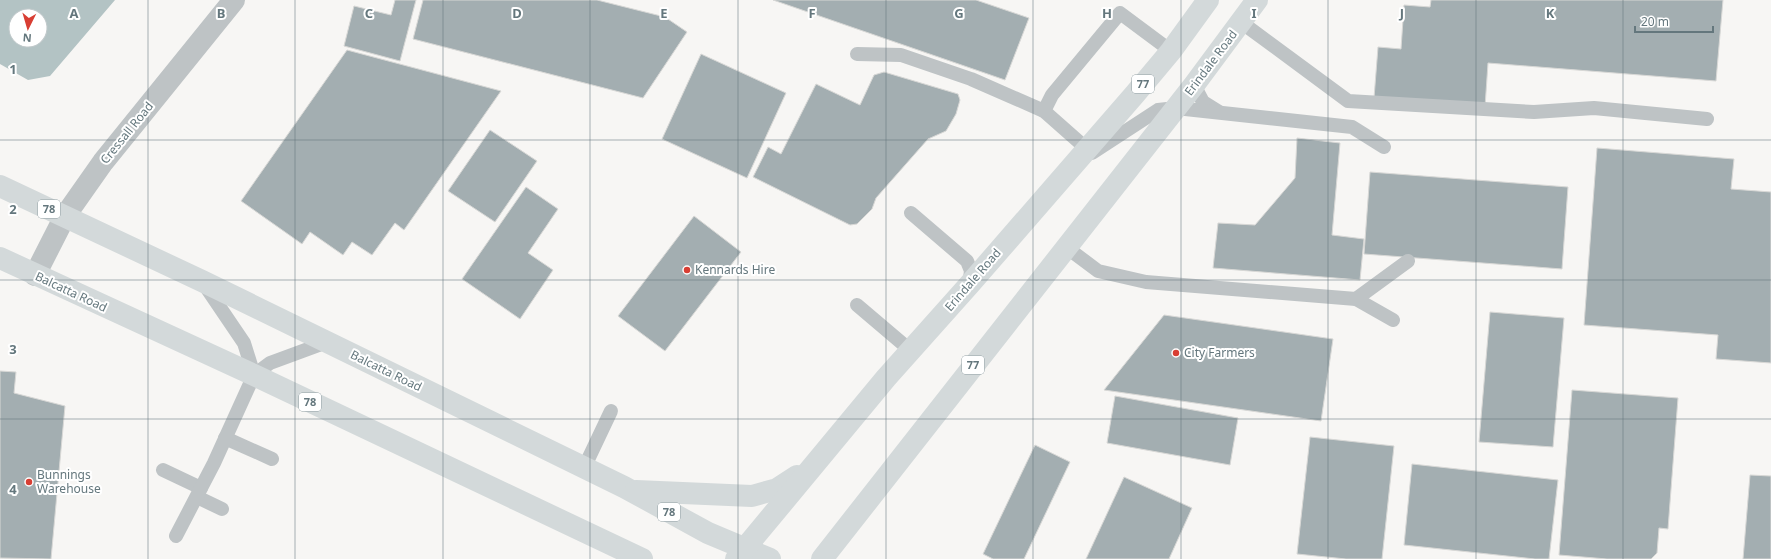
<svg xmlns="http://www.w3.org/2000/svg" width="1771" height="559" font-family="'Noto Sans',sans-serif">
	<rect width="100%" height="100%" fill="#f7f6f4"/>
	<path fill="#b3c3c4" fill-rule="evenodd" d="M 0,0 L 115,0 L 50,76 L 28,80 L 0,64 ZM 16,16 L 40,16 L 40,40 L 16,40 Z"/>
	<g fill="#a3aeb1" stroke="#d8d8d6">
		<polygon points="395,0 416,0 400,61 344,46 354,6 391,15"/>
		<polygon points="423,0 597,0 665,17 687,32 643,98 413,39"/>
		<polygon points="773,0 976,0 1029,18 1005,80"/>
		<polygon points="1431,0 1723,0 1716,81 1488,63 1485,107 1374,98 1378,47 1401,49 1404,5 1430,7"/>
		<polygon points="347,50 501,91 404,230 395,223 372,255 352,242 343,255 310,232 302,244 241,201"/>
		<polygon points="701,54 786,93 747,178 662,139"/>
		<polygon points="884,72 958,94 960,100 956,114 946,131 928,139 876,198 872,209 857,224 850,225 753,177 768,147 781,154 816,84 860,105 874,75"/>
		<polygon points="490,130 537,161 495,222 448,191"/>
		<polygon points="1297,138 1340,143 1332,235 1364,239 1360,280 1213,268 1218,223 1255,225 1295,178"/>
		<polygon points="1597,148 1734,159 1731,189 1771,192 1771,363 1716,359 1718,335 1584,325"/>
		<polygon points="1370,172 1568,187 1562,269 1364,254"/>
		<polygon points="526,187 558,209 528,253 553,270 520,319 462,279"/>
		<polygon points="694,216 741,252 665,351 618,316"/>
		<polygon points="1490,312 1564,318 1553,447 1479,442"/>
		<polygon points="1164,315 1333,339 1321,421 1104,390"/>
		<polygon points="0,371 16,372 14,393 65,406 51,559 0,558"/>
		<polygon points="1572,390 1678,398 1668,529 1659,528 1657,553 1651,559 1607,559 1559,555"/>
		<polygon points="1115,396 1238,418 1230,465 1107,443"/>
		<polygon points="1310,437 1394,446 1382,559 1346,559 1297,554"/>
		<polygon points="1035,445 1070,462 1024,559 993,559 983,554"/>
		<polygon points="1412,464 1558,480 1549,559 1535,559 1404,545"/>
		<polygon points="1750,475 1771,476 1771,559 1743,559"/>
		<polygon points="1124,477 1192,508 1169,559 1086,559"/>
	</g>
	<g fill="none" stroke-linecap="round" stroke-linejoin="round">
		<g stroke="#bec3c5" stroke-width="14">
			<polyline points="1241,22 1348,101 1534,112 1594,108 1707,119"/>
			<polyline points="857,54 901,55 971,79 1044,111 1087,149"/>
			<polyline points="1194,85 1203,102 1219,112"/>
			<polyline points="1044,111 1052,95 1120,13 1171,51"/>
			<polyline points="1092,153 1158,110 1176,108 1352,127 1384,147"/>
			<polyline points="911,213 967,261 971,271 969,285"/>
			<polyline points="1066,247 1098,271 1146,282 1356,299 1393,320"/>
			<polyline points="204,284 244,343 254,375"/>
			<polyline points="1356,299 1408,261"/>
			<polyline points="857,305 910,350"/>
			<polyline points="225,438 272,459"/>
			<polyline points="584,468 611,411"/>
			<polyline points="163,470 201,488"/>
			<polyline points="197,497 222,509"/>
			<polyline points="176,536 214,463 254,375 270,363 327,342"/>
		</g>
		<polyline stroke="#bec3c5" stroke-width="22" points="35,275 65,216 103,162 234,0"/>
		<g stroke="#d3d9da" stroke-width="22">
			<polyline points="0,186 202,281 624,487 708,533 770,559"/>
			<polyline points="0,258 254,375 642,559"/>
			<polyline points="636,491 752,496 777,489 797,476"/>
			<polyline points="736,559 886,378 969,285 1135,94 1171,51 1208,0"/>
			<polyline points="822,559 1194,85 1257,0"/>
		</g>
	</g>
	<path fill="none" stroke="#64777d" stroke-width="1" stroke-opacity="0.55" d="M 148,0 L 148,559M 295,0 L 295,559M 443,0 L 443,559M 590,0 L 590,559M 738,0 L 738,559M 886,0 L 886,559M 1033,0 L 1033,559M 1181,0 L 1181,559M 1328,0 L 1328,559M 1476,0 L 1476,559M 1623,0 L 1623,559M 0,140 L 1771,140M 0,280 L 1771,280M 0,419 L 1771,419"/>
	<g fill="#d83e33" stroke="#fff" stroke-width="1.5">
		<circle cx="687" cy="270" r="4"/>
		<circle cx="1176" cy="353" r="4"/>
		<circle cx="29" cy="482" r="4"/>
	</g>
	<g text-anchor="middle" stroke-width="4" stroke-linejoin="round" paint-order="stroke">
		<g fill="#fff" stroke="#92a0a4" stroke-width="1">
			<rect x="1132" y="75" width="22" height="18" rx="3"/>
			<rect x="38" y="200" width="22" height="18" rx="3"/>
			<rect x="962" y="356" width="22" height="18" rx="3"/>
			<rect x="299" y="393" width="22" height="18" rx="3"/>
			<rect x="658" y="503" width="22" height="18" rx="3"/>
		</g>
		<g font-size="11" font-weight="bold" fill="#64777d">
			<text x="1143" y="88">77</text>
			<text x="49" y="213">78</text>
			<text x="973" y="369">77</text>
			<text x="310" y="406">78</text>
			<text x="669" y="516">78</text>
		</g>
		<g font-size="12" fill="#64777d" stroke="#fff">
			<text transform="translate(1211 63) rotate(-53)" y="4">Erindale Road</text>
			<text transform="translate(127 133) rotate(-51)" y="4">Cressall Road</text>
			<text transform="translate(973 280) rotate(-49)" y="4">Erindale Road</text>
			<text transform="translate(71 292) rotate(25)" y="4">Balcatta Road</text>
			<text transform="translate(386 371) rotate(26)" y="4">Balcatta Road</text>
		</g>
		<g font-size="12" fill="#64777d" stroke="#fff" text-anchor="start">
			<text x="695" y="274">Kennards Hire</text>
			<text x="1184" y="357">City Farmers</text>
			<text x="37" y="479">Bunnings<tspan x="37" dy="14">Warehouse</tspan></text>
		</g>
	</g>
	<g font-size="13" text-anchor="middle" font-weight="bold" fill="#64777d" stroke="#fff" stroke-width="4" stroke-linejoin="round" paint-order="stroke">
		<text x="74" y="18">A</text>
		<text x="221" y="18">B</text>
		<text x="369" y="18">C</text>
		<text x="517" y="18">D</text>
		<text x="664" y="18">E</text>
		<text x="812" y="18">F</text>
		<text x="959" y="18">G</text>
		<text x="1107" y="18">H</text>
		<text x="1254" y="18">I</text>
		<text x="1402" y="18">J</text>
		<text x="1550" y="18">K</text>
		<text x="13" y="74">1</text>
		<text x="13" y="214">2</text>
		<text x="13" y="354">3</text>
		<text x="13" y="494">4</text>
	</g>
	<g transform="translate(28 28) rotate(185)"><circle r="19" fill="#ffffff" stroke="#c1c9cb"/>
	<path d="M0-3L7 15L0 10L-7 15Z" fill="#d83e33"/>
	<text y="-6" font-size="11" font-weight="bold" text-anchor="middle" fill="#64777d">N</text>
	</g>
	<path d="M1635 26v6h78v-6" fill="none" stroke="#64777d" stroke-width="2"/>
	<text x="1641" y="26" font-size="12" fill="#64777d" stroke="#ffffff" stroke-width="3" paint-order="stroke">20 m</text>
</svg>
